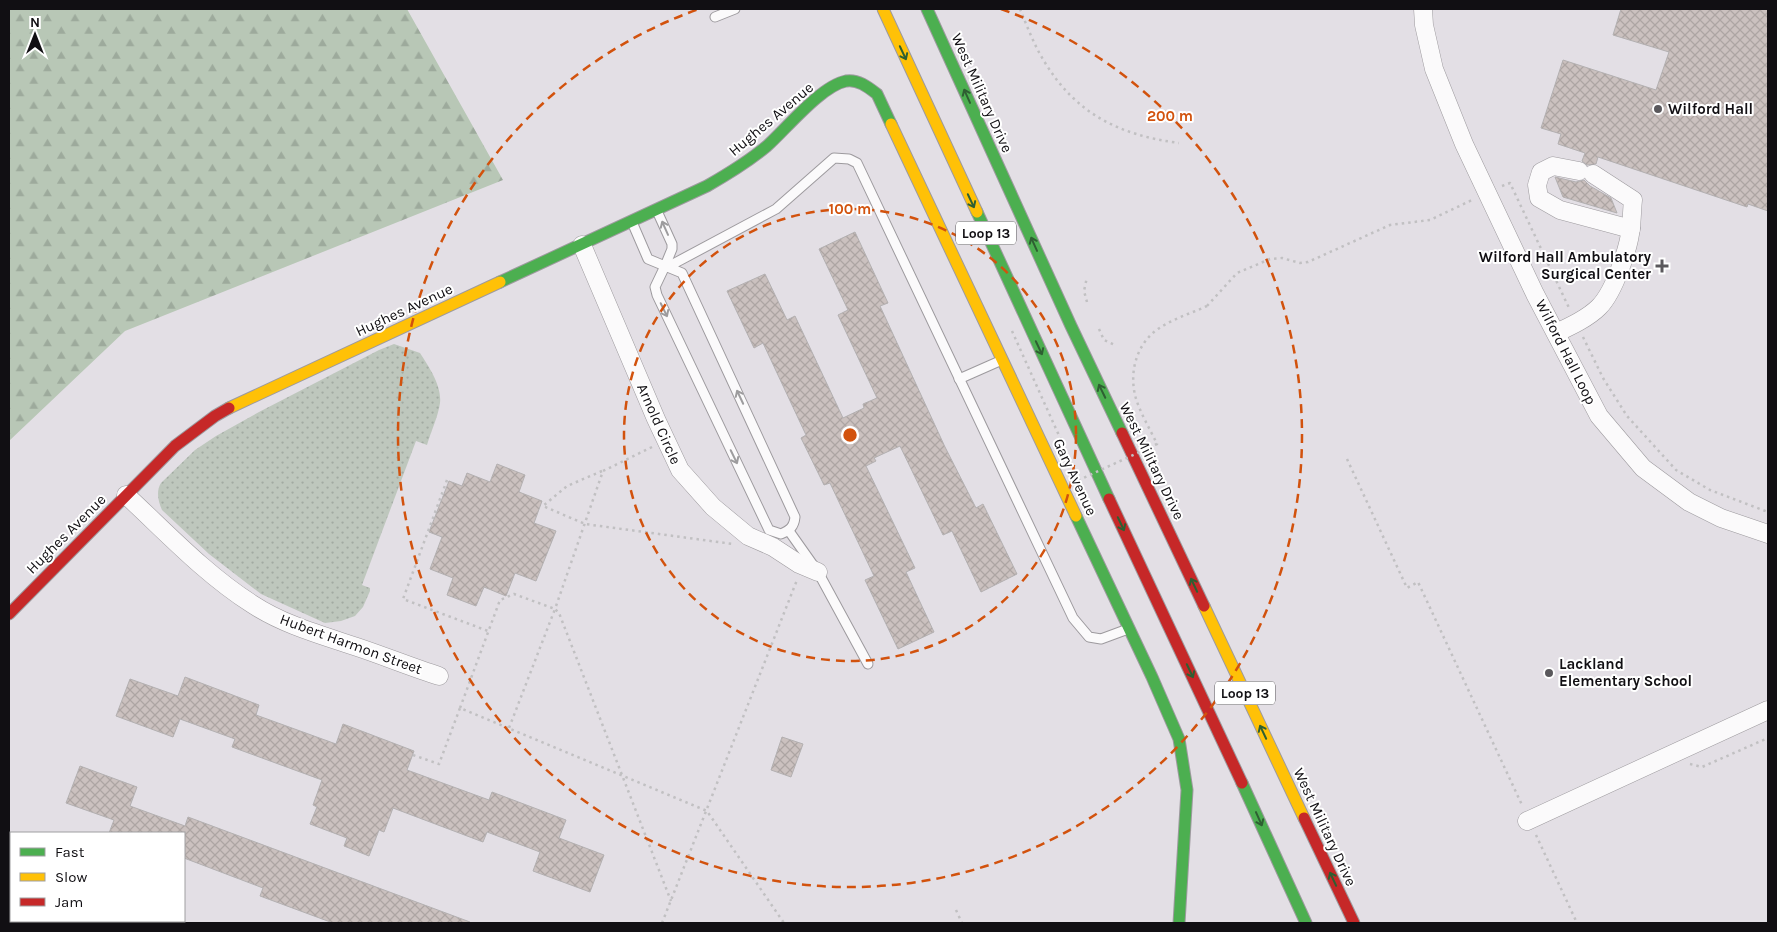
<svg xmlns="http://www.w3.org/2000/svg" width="1777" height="932" font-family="Karla,sans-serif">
	<defs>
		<pattern id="grass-dots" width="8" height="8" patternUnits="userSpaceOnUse" patternTransform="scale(1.25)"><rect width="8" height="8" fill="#bec7bd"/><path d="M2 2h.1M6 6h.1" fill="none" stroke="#a2aaa2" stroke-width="1.8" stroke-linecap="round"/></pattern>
		<pattern id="forest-firs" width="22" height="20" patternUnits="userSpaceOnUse" patternTransform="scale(1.25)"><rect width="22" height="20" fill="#b8c7b6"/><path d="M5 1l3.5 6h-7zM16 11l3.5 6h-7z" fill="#9daa9c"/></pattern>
		<pattern id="building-cross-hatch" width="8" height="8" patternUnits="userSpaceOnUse" patternTransform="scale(1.25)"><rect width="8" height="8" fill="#cbc1bf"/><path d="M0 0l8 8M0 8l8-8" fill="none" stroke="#ada5a3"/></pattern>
	</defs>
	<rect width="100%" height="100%" fill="#e3dfe5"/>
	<path fill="url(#grass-dots)" d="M 394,344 L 420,353 C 429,367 442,386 440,403 C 438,417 431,431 427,445 L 416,441 L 362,585 L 370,588 L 370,591 L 363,607 L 355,616 L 341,621 L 325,623 L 261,594 L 209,554 L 162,510 C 158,501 156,491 161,483 L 195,450 L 216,436 L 259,412 L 379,350 Z"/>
	<polygon fill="url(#forest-firs)" points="9,9 407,9 503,180 125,331 9,441"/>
	<g fill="url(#building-cross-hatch)" stroke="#b3b0b1">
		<polygon points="1621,9 1768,9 1768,211 1748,204 1747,207 1598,157 1596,164 1587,165 1582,161 1585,153 1558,144 1561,134 1541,128 1563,60 1656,90 1669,52 1613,35"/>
		<polygon points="1555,177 1576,182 1584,180 1590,186 1611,198 1617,213 1563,197"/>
		<polygon points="855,232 888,303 880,306 945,447 976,508 983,504 1017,574 981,592 952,531 943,535 900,446 874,458 876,461 866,466 915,568 906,572 934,632 898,649 865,580 874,576 830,483 824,485 801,438 806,435 763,343 754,348 727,291 765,274 787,320 795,316 843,418 864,408 863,404 877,398 838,315 848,310 819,249"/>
		<polygon points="497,464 525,475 519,492 542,501 534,523 556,531 536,581 515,573 506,596 484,587 476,606 447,595 453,578 430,569 442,537 429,532 449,481 462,486 467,473 490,482"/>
		<polygon points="185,677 259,705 256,715 336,744 343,724 414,751 407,770 489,800 492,792 566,820 559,838 604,855 590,892 533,871 540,852 487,832 483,842 393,808 384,832 379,830 369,856 344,846 347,838 310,824 317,807 313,805 322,780 232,747 235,739 180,719 173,737 116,716 130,679 178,696"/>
		<polygon points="782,737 803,744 791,777 771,770"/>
		<polygon points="80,766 137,787 130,806 185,826 188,817 470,922 470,923 333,923 260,896 263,888 184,858 184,833 109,833 114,820 66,803"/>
	</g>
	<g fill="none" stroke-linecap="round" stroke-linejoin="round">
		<defs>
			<g id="lane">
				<polyline points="715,17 735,9"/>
				<polyline points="632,222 648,259 665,266 672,249 672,244 657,211"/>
				<path d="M 665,266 L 682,273 L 795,517 C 794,527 790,530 781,534 L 769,530 L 657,295 L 655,287 L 665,266 L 675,263 L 776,209 L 834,158 L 849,159 L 857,163 L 1073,618 L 1089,637 L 1101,639 L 1128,629"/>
				<polyline points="959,379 1002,360"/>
				<polyline points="789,531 818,572 868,664"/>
			</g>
			<g id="street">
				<polyline points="1423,9 1424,25 1434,69 1464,144 1535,294 1599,416 1643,468 1689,502 1721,518 1768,534"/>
				<polyline points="1579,171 1553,166 1541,172 1537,185 1539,198 1560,210 1631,229"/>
				<polyline points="582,245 656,419 680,470 713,507 748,536 773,547 799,564 818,572"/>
				<path d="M 1556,333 C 1571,326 1588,318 1599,307 C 1614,292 1629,248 1631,227 C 1632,218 1632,209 1633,200 L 1593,174"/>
				<path d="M 126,495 C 166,532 205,574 252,604 C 284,625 321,635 357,647 C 384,656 411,667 439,676"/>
				<polyline points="1527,821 1768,710"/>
				<polyline points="9,864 11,869"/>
				<polyline points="39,921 41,923"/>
			</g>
			<g id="fast">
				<polyline points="927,9 1071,326 1122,433"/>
				<polyline points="977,212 1109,499"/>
				<path d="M 500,282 L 707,186 C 728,174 749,161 767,146 C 787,128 821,86 846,81 C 858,79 868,87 877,94 L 891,124"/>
				<polyline points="1076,516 1152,677 1179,739 1187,790 1179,923"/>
				<polyline points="1242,783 1306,923"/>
			</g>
			<g id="slow">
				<polyline points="883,9 977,212"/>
				<polyline points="891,124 1076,516"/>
				<polyline points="229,408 500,282"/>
				<polyline points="1204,606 1304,818"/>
			</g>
			<g id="jam">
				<polyline points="1122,433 1204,606"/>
				<polyline points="1109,499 1242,783"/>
				<polyline points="9,614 175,446 215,416 229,408"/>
				<polyline points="1304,818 1354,923"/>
			</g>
		</defs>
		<use href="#lane" stroke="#9d9a9e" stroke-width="11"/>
		<use href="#street" stroke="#9d9a9e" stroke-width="19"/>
		<use href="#fast" stroke="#9d9a9e" stroke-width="13"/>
		<use href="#slow" stroke="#9d9a9e" stroke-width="13"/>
		<use href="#jam" stroke="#9d9a9e" stroke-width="13"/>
		<g stroke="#c1c0c2" stroke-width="2.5" stroke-dasharray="2.5 4" stroke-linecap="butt">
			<path d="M 1020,9 C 1027,26 1034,45 1044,61 C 1076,114 1119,135 1179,143"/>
			<polyline points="1502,186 1510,183 1570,310"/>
			<polyline points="1087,302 1084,291 1087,277"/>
			<polyline points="1207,306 1237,273 1270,259 1282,258 1300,263 1308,262 1390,225 1430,220 1472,200"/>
			<polyline points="1099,329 1104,340 1115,345"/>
			<polyline points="1583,337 1603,378 1627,416 1676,470 1710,490 1768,512"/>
			<polyline points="652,447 603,471 555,609 559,613 671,901"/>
			<polyline points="1347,459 1407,588 1418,582 1522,805"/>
			<polyline points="602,471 567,486 543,506 585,524 733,544"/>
			<polyline points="447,480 403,599 488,631"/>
			<polyline points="460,708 500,600 514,594 555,609 509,728"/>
			<polyline points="413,755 439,764 460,708 707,811 784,923"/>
			<polyline points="1690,764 1702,767 1768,738"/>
			<polyline points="1536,835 1577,923"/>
			<polyline points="956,910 962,923"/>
			<polyline points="662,923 797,580"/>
		</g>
		<use href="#lane" stroke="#fbfafb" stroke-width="9"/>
		<use href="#street" stroke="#fbfafb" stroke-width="18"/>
		<use href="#fast" stroke="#4caf50" stroke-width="11"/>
		<use href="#slow" stroke="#ffc107" stroke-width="11"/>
		<use href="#jam" stroke="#c62828" stroke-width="11"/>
		<path stroke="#c1c0c2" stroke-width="2.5" stroke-dasharray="2.5 4" stroke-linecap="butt" d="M 1012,331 L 1079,480 L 1157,444 C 1150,429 1139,411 1135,395 C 1129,369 1138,341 1161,327 C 1175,318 1192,313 1207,306"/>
	</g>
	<defs><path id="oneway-shaft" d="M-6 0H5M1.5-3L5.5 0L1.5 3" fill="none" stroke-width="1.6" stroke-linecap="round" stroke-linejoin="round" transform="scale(1.25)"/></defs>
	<g stroke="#2e5f32">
		<use href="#oneway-shaft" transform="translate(903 53) rotate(65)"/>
		<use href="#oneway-shaft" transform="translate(967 96) rotate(-114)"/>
		<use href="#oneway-shaft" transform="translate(971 201) rotate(65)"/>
		<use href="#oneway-shaft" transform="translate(1034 244) rotate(-114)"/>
		<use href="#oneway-shaft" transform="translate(1039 348) rotate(65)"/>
		<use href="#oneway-shaft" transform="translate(1102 391) rotate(-116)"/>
		<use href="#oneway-shaft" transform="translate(1121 524) rotate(65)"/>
		<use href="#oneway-shaft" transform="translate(1194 585) rotate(-115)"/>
		<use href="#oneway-shaft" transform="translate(1190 671) rotate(65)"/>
		<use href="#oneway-shaft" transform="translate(1263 732) rotate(-115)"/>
		<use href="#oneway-shaft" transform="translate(1259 819) rotate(66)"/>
		<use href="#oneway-shaft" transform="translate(1333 879) rotate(-115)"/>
	</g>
	<g stroke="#9d9c9e">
		<use href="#oneway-shaft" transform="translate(665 228) rotate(-114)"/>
		<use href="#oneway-shaft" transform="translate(664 310) rotate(64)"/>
		<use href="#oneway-shaft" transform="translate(740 397) rotate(-115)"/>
		<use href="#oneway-shaft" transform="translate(734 457) rotate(64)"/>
	</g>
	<g fill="none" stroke="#d2520d" stroke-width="2.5" stroke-dasharray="9 6">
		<circle cx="850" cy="435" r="226"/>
		<path d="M1001 9A452 452 0 1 1 699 9"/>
	</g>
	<g fill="#5a585c" stroke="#fff" stroke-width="2">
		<circle cx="1658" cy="109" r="5"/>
		<path d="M1659.5 258.5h5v5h5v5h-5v5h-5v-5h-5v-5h5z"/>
		<circle cx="1549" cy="673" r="5"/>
	</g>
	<g text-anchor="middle" stroke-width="4" stroke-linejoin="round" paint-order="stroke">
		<g fill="#fff" stroke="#58575a" stroke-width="1">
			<rect x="956" y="221.5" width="60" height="23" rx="4"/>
			<rect x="1215" y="681.5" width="60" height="23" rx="4"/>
		</g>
		<g font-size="14" font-weight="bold" fill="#110f13">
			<text x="986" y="238">Loop 13</text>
			<text x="1245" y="698">Loop 13</text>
		</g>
		<g font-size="15" fill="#110f13" stroke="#fff">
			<text transform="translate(982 93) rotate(66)" y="5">West Military Drive</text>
			<text transform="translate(771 119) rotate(-40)" y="5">Hughes Avenue</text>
			<text transform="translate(404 310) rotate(-25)" y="5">Hughes Avenue</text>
			<text transform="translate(1566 352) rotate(63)" y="5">Wilford Hall Loop</text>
			<text transform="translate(659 424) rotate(66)" y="5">Arnold Circle</text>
			<text transform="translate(1152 461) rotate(64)" y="5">West Military Drive</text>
			<text transform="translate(1075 477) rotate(65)" y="5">Gary Avenue</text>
			<text transform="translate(66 534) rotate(-45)" y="5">Hughes Avenue</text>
			<text transform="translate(351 644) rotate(20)" y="5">Hubert Harmon Street</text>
			<text transform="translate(1325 827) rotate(65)" y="5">West Military Drive</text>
		</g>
		<g font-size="15" font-weight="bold" fill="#110f13" stroke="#fff" text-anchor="start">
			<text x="1668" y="114">Wilford Hall</text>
			<text x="1651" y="262" text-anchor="end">Wilford Hall Ambulatory<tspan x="1651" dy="17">Surgical Center</tspan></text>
			<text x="1559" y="669">Lackland<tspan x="1559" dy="17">Elementary School</tspan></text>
		</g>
	</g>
	<circle cx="850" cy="435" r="8" fill="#d2520d" stroke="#fff" stroke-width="2.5"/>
	<g font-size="15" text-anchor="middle" font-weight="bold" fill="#d2520d" stroke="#fff" stroke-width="4" stroke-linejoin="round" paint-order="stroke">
		<text x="1170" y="121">200 m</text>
		<text x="850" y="214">100 m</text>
	</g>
	<rect width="1777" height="932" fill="none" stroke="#110f13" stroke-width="20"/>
	<rect x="10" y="832" width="175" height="90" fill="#ffffff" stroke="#a09fa1"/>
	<rect x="20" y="848" width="25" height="8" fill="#4caf50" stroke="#a09fa1"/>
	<text x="55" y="857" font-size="15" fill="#110f13">Fast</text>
	<rect x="20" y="873" width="25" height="8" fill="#ffc107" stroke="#a09fa1"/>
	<text x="55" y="882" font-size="15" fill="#110f13">Slow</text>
	<rect x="20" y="898" width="25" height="8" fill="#c62828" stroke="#a09fa1"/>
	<text x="55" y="907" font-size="15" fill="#110f13">Jam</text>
	<g transform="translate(35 35)" stroke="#ffffff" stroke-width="4" paint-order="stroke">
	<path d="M0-4L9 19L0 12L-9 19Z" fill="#110f13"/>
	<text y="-8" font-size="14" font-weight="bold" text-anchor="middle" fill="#110f13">N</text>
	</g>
</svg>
